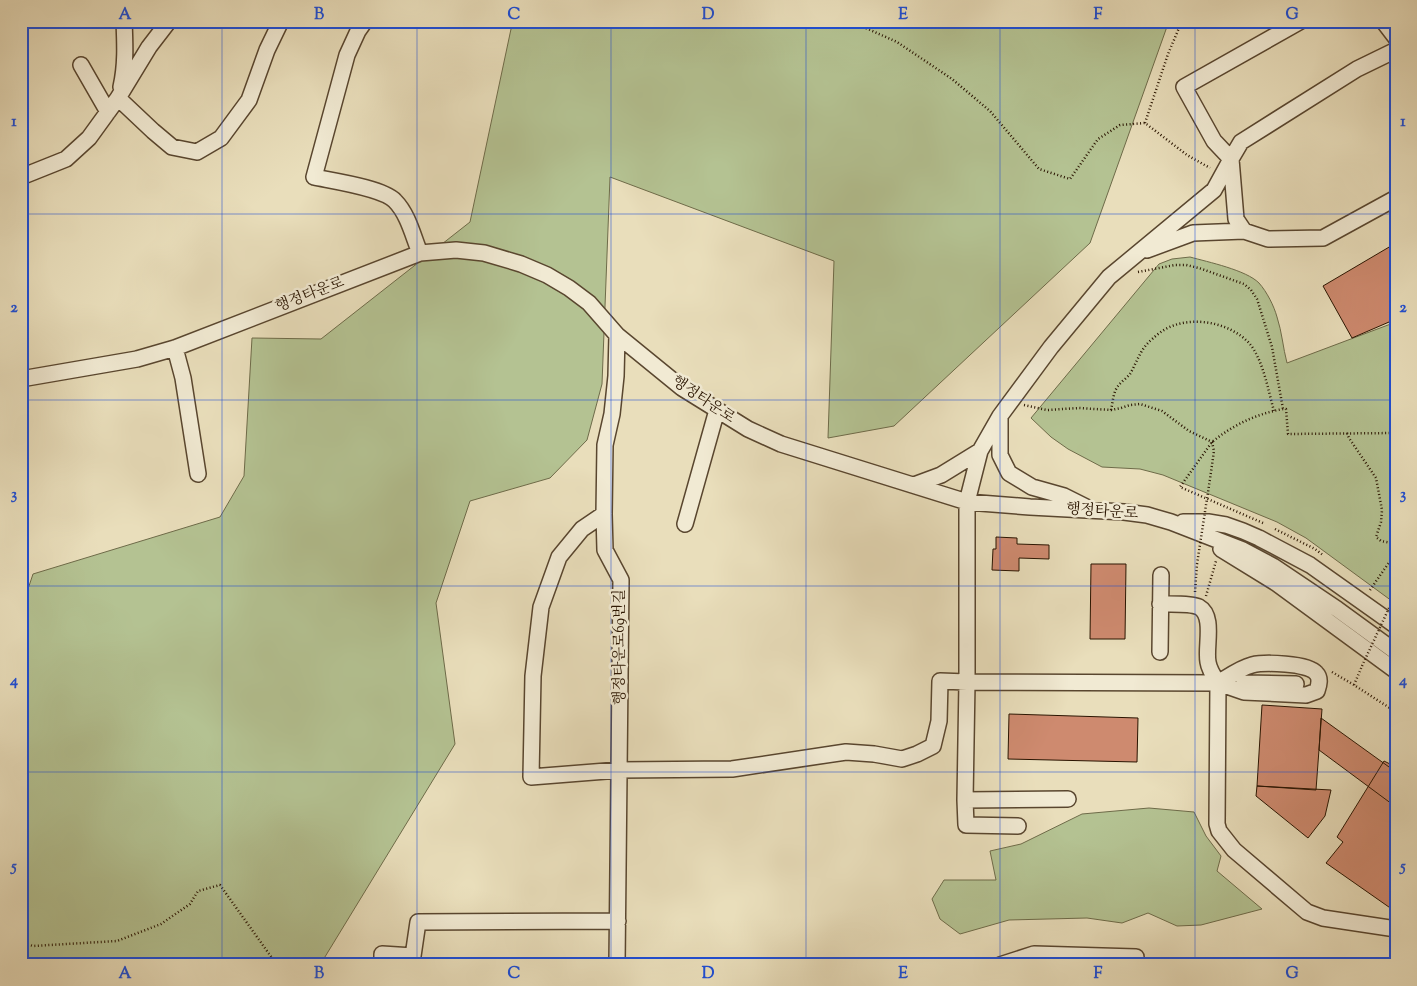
<svg xmlns="http://www.w3.org/2000/svg" width="1417" height="986" font-family="'Sorts Mill Goudy','Noto Serif KR',serif">
<style>
.green{fill:#b4c292;stroke:#6e6b49}
.building{fill:#ce8a6f;stroke:#291400}
.lines{fill:none;stroke-linecap:round;stroke-linejoin:round}
.minor-casing{stroke:#59462f;stroke-width:18}
.path{stroke:#291400;stroke-width:2.5;stroke-dasharray:1 2.5;stroke-linecap:butt}
.minor{stroke:#f1ead3;stroke-width:15}
.path-bridge{stroke:#291400;stroke-width:2.5;stroke-dasharray:1 2.5;stroke-linecap:butt}
.grid{fill:none;stroke:#1d4ed8;stroke-width:1;stroke-opacity:0.55}
.labels{text-anchor:middle;dominant-baseline:central;stroke-width:5;stroke-linejoin:round;paint-order:stroke}
.street-label{font-size:15px;fill:#291400;stroke:#f1ead3}
.neatline{fill:none;stroke:#1d4ed8;stroke-width:2}
.grid-label{font-size:16px;text-anchor:middle;font-weight:bold;fill:#1d4ed8}
</style>
<rect width="100%" height="100%" fill="#e9debb"/>
<filter id="stains"><feTurbulence type="fractalNoise" baseFrequency=".004" numOctaves="4"/><feColorMatrix values="0 0 0 0 .2 0 0 0 0 .09 0 0 0 0 .02 0 0 0 .5 -.17"/></filter>
<radialGradient id="worn" r=".72"><stop offset=".6" stop-color="#630" stop-opacity="0"/><stop offset="1" stop-color="#630" stop-opacity=".3"/></radialGradient>
<!-- green -->
<path class="green" d="M521 21H1169L1090 243 894 426 828 438 834 261 610 177 602 384 587 440 550 478 470 501 436 603 455 744 320 965H21V610L33 574 220 517 244 476 252 338 321 339 470 222 511 29Z
M1190 257C1208 262 1246 270 1259 283 1267 292 1274 306 1277 317 1282 332 1283 348 1287 363L1396 322V604L1306 538 1277 522 1163 475 1140 469 1102 467 1068 449 1051 437 1031 418 1159 264 1172 259Z
M1149 808 1194 812 1206 836 1221 856 1217 871 1262 909 1201 925 1177 926 1148 913 1122 923 1087 918 1009 920 960 934 940 919 932 899 944 880H996L990 851 1021 844 1082 814Z"/>
<!-- building -->
<path class="building" d="M1396 243V319L1352 338 1323 286Z
M996 537 1017 538V544L1049 545V559L1019 558V571L992 570 993 549H996Z
M1091 564H1126L1125 639H1090Z
M1262 705 1322 709 1316 790 1257 786Z
M1009 714 1138 718 1137 762 1008 759Z
M1321 718 1396 772V807L1319 750Z
M1384 761 1396 767V912L1326 863 1343 842 1337 837Z
M1257 786 1331 790 1325 816 1308 838 1256 796Z"/>
<g class="lines">
<!-- minor casing -->
<g class="minor-casing">
<path id="minor" d="M365 21 358 31 347 55 314 177C333 181 383 188 395 201 408 214 413 236 420 253
M1301 21 1184 87 1214 141 1231 159 1214 190 1109 277 1051 347 1000 416 980 451 967 502V682L1218 683 1217 824 1219 831 1234 850 1307 912 1323 918 1396 929
M1383 21 1396 38
M81 65 108 112
M121 87C126 65 125 44 124 21
M118 98 149 47 169 21
M21 177 66 159 89 138 118 98 153 131 172 147 197 152 221 138 249 100 267 50 281 21
M1244 231 1236 219 1231 159 1241 142 1357 69 1396 50
M1147 250 1193 233 1244 231 1268 239 1323 238 1396 198
M617 335 616 376 612 414 605 445 604 514 605 550 621 580 617 965
M175 348 183 378 198 474
M21 379 137 359 175 348 420 253 456 250 484 253 521 264 547 275 569 288 589 303 617 335 682 388 748 429 781 444 967 502 1030 507 1124 512 1147 515 1171 522 1243 550 1273 566 1337 609 1396 652
M1000 416V455L1009 473 1032 487 1064 496 1086 507
M914 485 941 475 980 451
M604 514 582 529 559 557 541 607 533 676 531 777 619 770 732 769 846 752 874 754 902 759 917 754 933 746 939 721 940 681 967 682 965 800 1068 799
M1183 522H1208L1226 525 1243 531 1259 538 1310 565 1396 626
M685 524 717 410
M1221 549 1276 583 1396 671
M1160 604C1170 604 1191 603 1199 607 1215 616 1205 647 1208 662 1209 669 1214 677 1218 683L1244 692 1306 695 1317 691C1319 685 1321 678 1316 673 1308 663 1264 662 1252 665 1240 668 1228 677 1218 683
M1160 652 1161 575
M1244 683 1296 684
M965 800 966 825 1018 826
M382 965V954L413 956 418 922 618 921
M1000 965 1034 954 1136 957"/>
</g>
<!-- path -->
<path class="path" d="M850 21 897 42 952 79 990 111 1039 169 1070 179 1098 139 1120 125 1145 123 1187 155 1210 168
M1145 123 1168 54 1182 21
M1138 272 1175 265H1186L1199 268 1244 284 1251 290 1257 299 1272 347 1283 409
M1024 405 1047 410 1079 408 1111 410 1121 408 1130 405 1140 404 1162 411 1189 431 1212 442 1214 451 1210 479
M1111 410C1113 402 1113 391 1119 385 1122 381 1127 378 1130 374 1136 364 1139 353 1147 344 1154 337 1164 328 1175 325 1199 317 1231 324 1249 343 1263 359 1268 390 1274 411
M1347 433 1349 438 1376 478 1382 510 1381 522 1376 537 1381 541 1396 544
M1263 523 1180 487 1212 442C1233 425 1256 414 1283 409H1286L1288 434 1396 433
M1275 529 1315 549 1323 555
M1370 590 1390 561 1396 548
M1195 592 1197 564
M1206 596 1216 561
M1332 672 1354 685 1396 712
M1354 685 1362 666
M21 942 33 946 117 941 161 924 190 904 198 891 220 885 277 965"/>
<!-- minor -->
<use href="#minor" class="minor"/>
<!-- path-bridge -->
<path class="path-bridge" d="M1197 564 1210 479
M1362 666 1396 593"/>
</g>
<!-- grid -->
<path class="grid" d="M222 21V965M417 21V965M611 21V965M806 21V965M1000 21V965M1195 21V965M21 214H1396M21 400H1396M21 586H1396M21 772H1396"/>
<g class="labels">
<!-- street labels -->
<g class="street-label">
<text transform="translate(310 295) rotate(-21)">행정타운로</text>
<text transform="translate(703 400) rotate(34)">행정타운로</text>
<text transform="translate(1102 512) rotate(4)">행정타운로</text>
<text transform="translate(620 647) rotate(-90)">행정타운로69번길</text>
</g>
</g>
<!-- margin -->
<rect width="1417" height="986" fill="none" stroke="#e9debb" stroke-width="55"/>
<rect x="28" y="28" width="1362" height="930" class="neatline"/>
<g class="grid-label">
<text x="125" y="19">A</text>
<text x="319" y="19">B</text>
<text x="514" y="19">C</text>
<text x="708" y="19">D</text>
<text x="903" y="19">E</text>
<text x="1098" y="19">F</text>
<text x="1292" y="19">G</text>
<text x="14" y="126">1</text>
<text x="1403" y="126">1</text>
<text x="14" y="312">2</text>
<text x="1403" y="312">2</text>
<text x="14" y="499">3</text>
<text x="1403" y="499">3</text>
<text x="14" y="685">4</text>
<text x="1403" y="685">4</text>
<text x="14" y="871">5</text>
<text x="1403" y="871">5</text>
<text x="125" y="978">A</text>
<text x="319" y="978">B</text>
<text x="514" y="978">C</text>
<text x="708" y="978">D</text>
<text x="903" y="978">E</text>
<text x="1098" y="978">F</text>
<text x="1292" y="978">G</text>
</g>
<rect width="100%" height="100%" filter="url(#stains)"/>
<rect width="100%" height="100%" fill="url(#worn)"/>
</svg>
